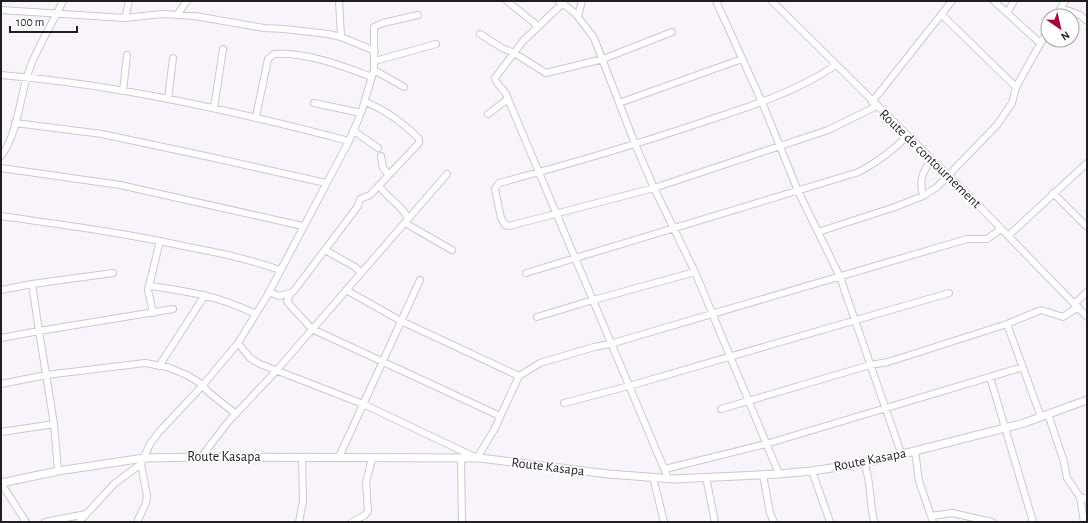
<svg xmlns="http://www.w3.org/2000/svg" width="1088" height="523" font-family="'Alegreya Sans',sans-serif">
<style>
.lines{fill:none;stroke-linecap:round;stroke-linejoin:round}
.minor-casing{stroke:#cdc7ce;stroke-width:8}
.major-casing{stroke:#cdc7ce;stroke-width:9}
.minor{stroke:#fff;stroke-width:6}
.major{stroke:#fff;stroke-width:7}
.labels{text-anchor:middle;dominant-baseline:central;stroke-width:3.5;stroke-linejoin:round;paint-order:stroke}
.street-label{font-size:14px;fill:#201e21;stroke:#fff}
</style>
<rect width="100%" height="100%" fill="#f9f4fb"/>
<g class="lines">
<!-- minor casing -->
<g class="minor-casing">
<path id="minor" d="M339 1 341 37
M507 1 538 26
M559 1 575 13 594 38 635 144 654 188 695 272 779 474
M716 1 762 102 798 191 840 277 901 453
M772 1 980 207 1087 317
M994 1 1040 43
M1061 8 1080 15 1087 21
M1 10 125 18 162 14 195 16 264 28 284 29 328 34 341 37 375 51
M1007 13 1014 1
M177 15 187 1
M942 15 1016 87
M578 16 582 1
M1056 16 1065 1
M125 18 129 1
M480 34 502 48 514 53 546 73 603 59 672 32
M375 61 436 44
M836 65C793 94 745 108 697 124 631 146 566 165 499 183L495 189 501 218 505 225 509 226 654 188 828 130 877 106
M374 70 404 87
M1 75C119 85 234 111 349 141
M123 91 127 55
M168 99 173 58
M508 99 668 478
M872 102 952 1
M314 103 361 113
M619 103 742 59
M214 108 223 49
M488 114 508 99C507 90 496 86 495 78L523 41 564 2
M256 117 268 59 274 54C307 52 342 66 372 77
M15 123 102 134 210 157 326 183
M354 131 378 148
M1 156C19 133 20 91 31 65 40 43 53 22 63 1
M381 156 383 168 389 175
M1 168 120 185 303 226
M379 185C387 199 402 204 408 219
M1053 193 1087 227
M923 196C919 180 922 173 931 160
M1 216C64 225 126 233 188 247 221 253 249 259 280 270
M405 223 452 250
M818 232 895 207 923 196 937 187 997 125 1012 103 1016 87 1048 30
M1008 236 1087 163
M325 250 355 267 361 273
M526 273 859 172C877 162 893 151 907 136
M32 284 39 331 173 309
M150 286C192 292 218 296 256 314
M1 290 32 284 113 273
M346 290 401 321 519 376
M269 292 279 296 293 292 358 206 360 199 370 195 419 143V139C405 124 384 109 365 102
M291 293 287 301 289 304 312 329 500 416
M1074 304 1087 292
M153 313 148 290 160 241
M537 317 593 300 695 272
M1 338 39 331 54 424 58 471
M238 343 250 358 260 364 363 404 477 458 494 430 519 376 540 363 594 347 610 344 967 239H987L1001 229
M159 366 205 295
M990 377 1033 522
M1 384 46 375 145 363 167 367 187 375 203 385 207 391 236 414
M564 403 629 386 949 293
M721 409 870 365 888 362 1007 324
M1048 414 1064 462 1067 478 1080 497 1087 499
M1041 417 1007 324 1041 310 1063 317 1078 307
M1 432 54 424
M915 451 919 481 933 522
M201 457 228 422 277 370 447 174
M339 457 420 280
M461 458 462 522
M864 463C872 482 869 502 874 522
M665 469 766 444 1023 367
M812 471 830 522
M763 475 770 513 774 522
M653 477 664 522
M706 477 715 522
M1 483 26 522
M1080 497 1084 522
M931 516 952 513 992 522
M45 522 86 514
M79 522 114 484 141 464
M137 522 146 503 147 496 141 464 150 444 158 433 203 385 238 343 267 296 349 141 361 113 374 70V27L383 23 418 15
M299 522 303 501 302 458
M352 522 365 515 368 511 366 482 372 459"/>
</g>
<!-- major casing -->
<g class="major-casing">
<path id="major" d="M1 483 58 471 144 458 201 457 480 458 608 474 674 479 779 474 812 471 864 463 915 451 1024 423 1087 400"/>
</g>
<!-- minor -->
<use href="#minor" class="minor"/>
<!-- major -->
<use href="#major" class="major"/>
</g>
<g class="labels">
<!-- street labels -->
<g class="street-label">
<text transform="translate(930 159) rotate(44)">Route de contournement</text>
<text x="224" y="457">Route Kasapa</text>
<text transform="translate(870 460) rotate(-11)">Route Kasapa</text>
<text transform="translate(548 467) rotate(7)">Route Kasapa</text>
</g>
</g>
<!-- border -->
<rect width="1088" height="523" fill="none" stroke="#201e21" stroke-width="4"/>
<!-- north arrow -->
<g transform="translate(1060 28) rotate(146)"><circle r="19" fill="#ffffff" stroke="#a6a5a6"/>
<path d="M0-3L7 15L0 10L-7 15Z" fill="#a30841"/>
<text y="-6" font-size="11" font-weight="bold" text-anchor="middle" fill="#201e21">N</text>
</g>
<!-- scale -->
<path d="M10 26v6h67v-6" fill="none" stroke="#201e21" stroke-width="2"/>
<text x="16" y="26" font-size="12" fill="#201e21" stroke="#ffffff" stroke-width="3" paint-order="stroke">100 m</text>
</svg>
